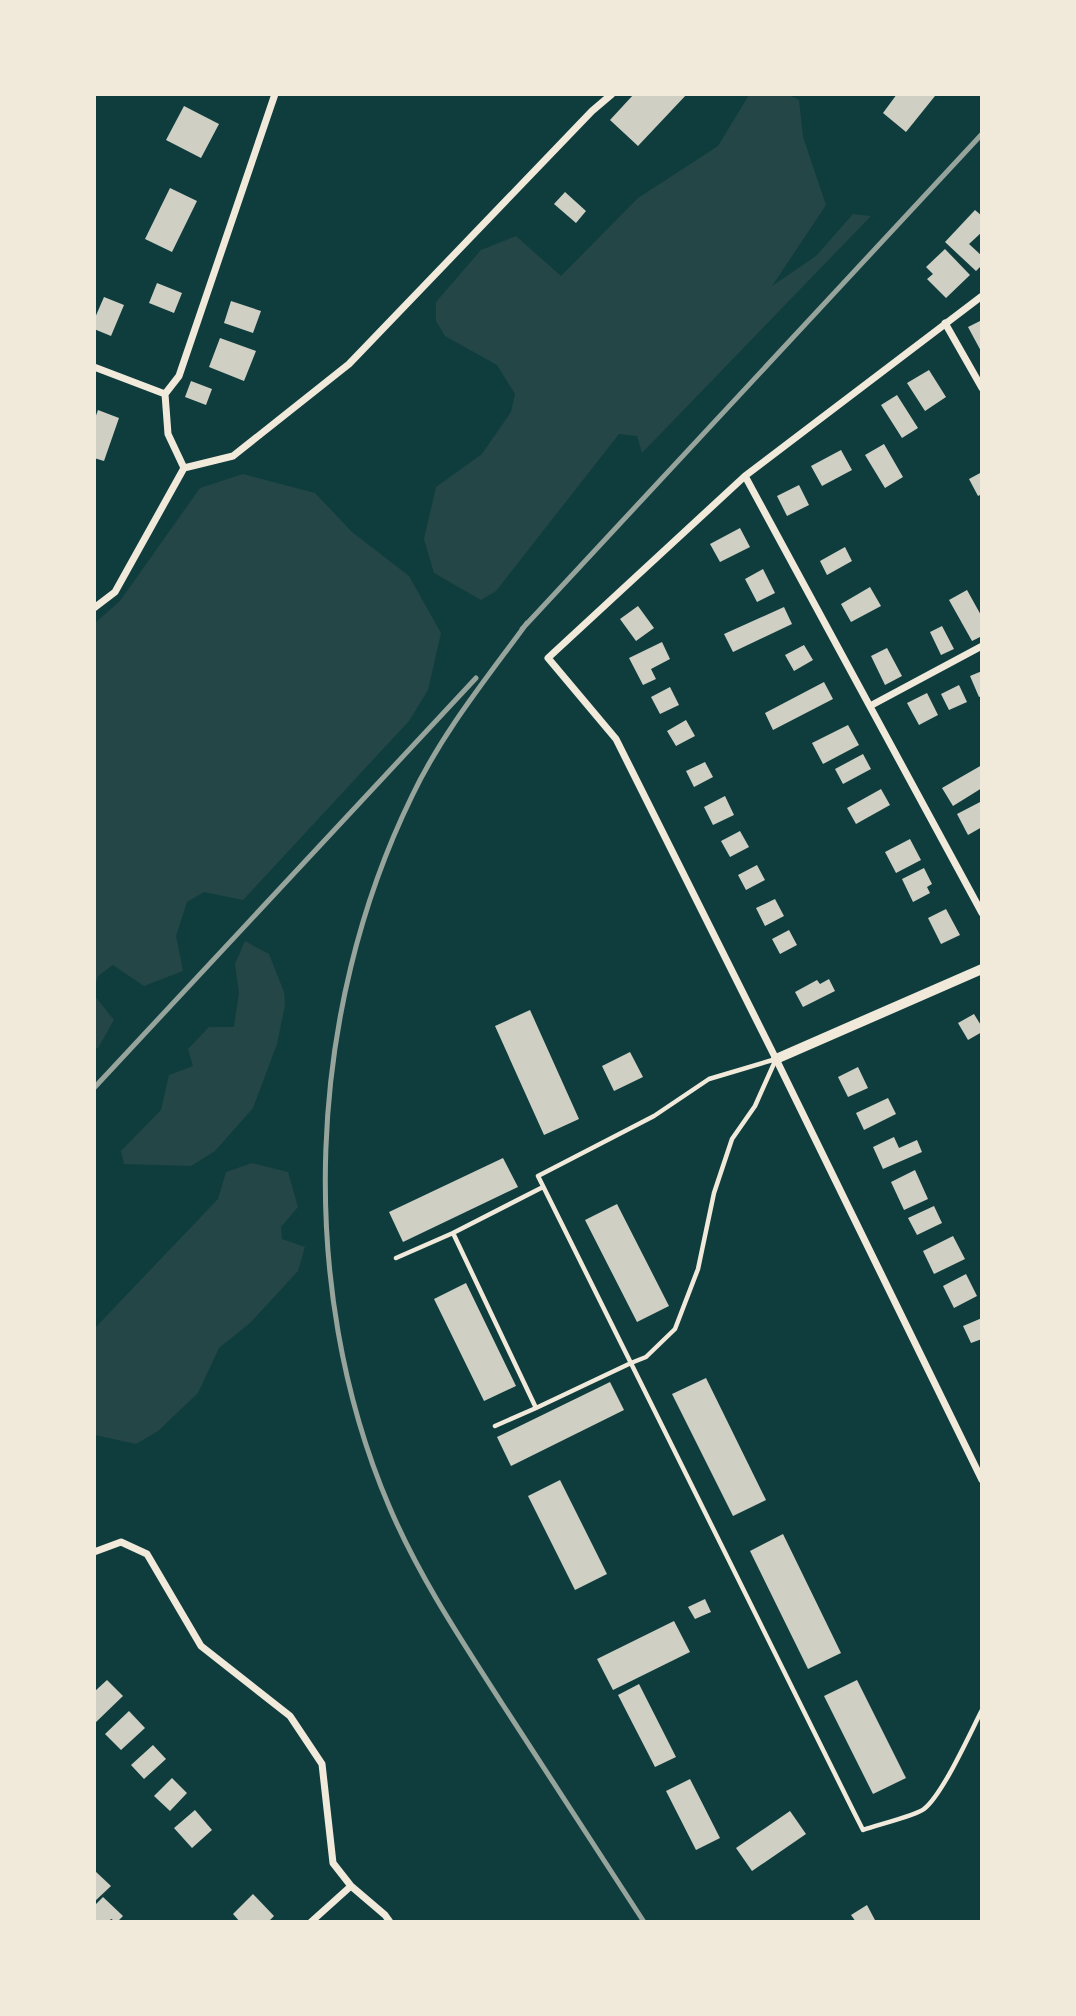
<svg xmlns="http://www.w3.org/2000/svg" width="1076" height="2016" font-family="Roboto,sans-serif">
<style>
.green{fill:#244646}
.building{fill:#cfcfc3}
.lines{fill:none;stroke-linecap:round;stroke-linejoin:round}
.service{stroke:#f1e9da;stroke-width:4.5}
.minor{stroke:#f1e9da;stroke-width:7}
.tertiary{stroke:#f1e9da;stroke-width:10}
.rail{stroke:#97a49c;stroke-width:5}
</style>
<rect width="100%" height="100%" fill="#0f3d3e"/>
<!-- green -->
<path class="green" d="M749 95H789L799 100 803 137 826 205 772 286 816 256 853 214 871 216 642 453 637 436 619 434 496 591 481 600 434 573 424 539 436 487 482 454 511 412 515 394 497 365 445 336 436 321V302L481 250 516 236 561 276 638 198 718 146Z
M243 474 315 493 352 532 409 576 441 633 428 690 409 721 243 900 204 892 187 902 176 936 183 971 144 986 113 965 98 976 95 987V623L120 601 200 488Z
M245 941 269 954 284 992 285 1005 277 1044 253 1108 215 1151 191 1166 124 1164 121 1151 161 1110 169 1075 193 1066 188 1049 209 1027H234L239 993 235 964Z
M94 995 114 1020 98 1048 95 1049Z
M252 1163 288 1172 298 1207 281 1227 282 1239 305 1247 298 1271 250 1323 219 1348 198 1393 158 1431 136 1444 95 1435V1328L218 1199 226 1172Z"/>
<!-- building -->
<path class="building" d="M634 94H687L638 146 610 120Z
M897 94 935 96 906 132 883 113Z
M184 106 219 124 201 158 166 140Z
M170 188 197 201 172 252 145 239Z
M565 192 586 211 576 223 554 204Z
M975 210 982 216V232L969 244 982 256V265L976 271 945 242Z
M945 249 970 275 946 298 927 279 933 274 926 267Z
M157 283 182 293 174 313 149 303Z
M104 297 124 305 111 336 94 329V320Z
M231 301 261 311 253 333 224 323Z
M982 320V353L968 327Z
M220 338 256 351 244 381 209 367Z
M929 370 946 397 925 411 907 383Z
M191 381 212 389 206 405 185 397Z
M897 395 918 428 902 438 881 405Z
M98 410 119 418 104 461 94 458V421Z
M884 444 903 477 885 488 865 455Z
M841 450 852 470 822 486 811 466Z
M982 472V494L978 496 969 479Z
M799 485 809 505 787 516 777 496Z
M740 528 750 547 720 562 710 544Z
M845 547 852 561 827 575 820 561Z
M763 569 775 593 757 602 745 579Z
M870 587 881 606 851 622 841 604Z
M967 590 982 617V636L972 641 949 600Z
M638 606 654 628 636 641 620 619Z
M784 607 792 624 733 652 724 634Z
M942 626 954 649 941 655 930 632Z
M662 642 670 659 651 669 656 679 643 685 629 658Z
M804 645 813 660 794 671 785 655Z
M887 648 902 676 885 685 871 656Z
M982 671V696L979 697 970 676Z
M824 682 833 699 773 730 765 713Z
M959 685 967 702 949 710 941 694Z
M670 687 679 705 660 714 651 697Z
M927 693 938 715 919 725 907 703Z
M686 720 695 736 676 746 667 731Z
M848 725 859 745 823 764 812 743Z
M863 754 871 769 843 784 835 769Z
M705 762 713 777 694 787 686 771Z
M982 765V788L953 806 942 788Z
M881 789 890 805 856 824 847 808Z
M725 796 734 815 713 825 704 807Z
M982 801V827L968 835 957 814Z
M740 831 749 847 730 857 721 841Z
M910 839 921 860 896 873 885 852Z
M757 865 765 880 746 890 738 875Z
M924 868 932 884 927 887 930 893 913 902 902 879Z
M775 899 784 916 765 926 756 908Z
M946 909 960 935 941 944 928 918Z
M789 930 797 945 780 954 772 939Z
M829 979 835 991 803 1007 795 992 817 980 820 984Z
M530 1010 579 1119 544 1135 495 1026Z
M974 1014 982 1027V1032L968 1040 958 1023Z
M630 1052 643 1077 614 1091 602 1066Z
M858 1067 868 1088 848 1097 838 1077Z
M888 1098 896 1114 864 1130 856 1113Z
M894 1137 899 1148 917 1140 922 1152 883 1169 873 1147Z
M503 1158 518 1187 403 1242 389 1212Z
M915 1170 928 1199 904 1210 891 1182Z
M617 1204 669 1306 637 1322 585 1220Z
M934 1206 942 1223 917 1235 908 1218Z
M953 1236 965 1259 934 1274 923 1251Z
M966 1274 977 1296 954 1308 943 1286Z
M466 1283 516 1386 484 1401 434 1299Z
M982 1318V1339L971 1343 963 1326Z
M706 1378 766 1500 733 1516 672 1394Z
M610 1382 624 1410 511 1466 497 1437Z
M560 1480 607 1574 575 1590 528 1496Z
M783 1534 841 1653 808 1669 750 1551Z
M705 1599 711 1612 695 1619 688 1607Z
M674 1621 690 1652 613 1690 597 1659Z
M107 1680 123 1696 94 1724V1692Z
M857 1680 906 1778 873 1794 824 1696Z
M639 1684 676 1757 655 1767 618 1695Z
M129 1711 145 1728 121 1750 105 1734Z
M153 1745 166 1759 144 1779 131 1765Z
M172 1778 187 1793 170 1811 154 1796Z
M690 1779 720 1838 696 1850 666 1791Z
M195 1810 212 1830 192 1848 174 1828Z
M790 1811 806 1834 752 1871 736 1848Z
M94 1870 111 1886 94 1902Z
M253 1894 274 1916 268 1922H240L233 1914Z
M103 1897 123 1916 117 1922 111 1919 108 1922H94V1906Z
M867 1905 876 1922H856L851 1915Z"/>
<g class="lines">
<!-- service -->
<path class="service" d="M543 1187 453 1233 536 1408 631 1363 646 1357 675 1329 698 1269 714 1193 732 1139 755 1106 776 1059 709 1079 654 1116 538 1176C645 1395 753 1613 863 1830 876 1825 915 1816 924 1809 943 1794 970 1733 982 1710
M396 1258 453 1233
M495 1426 536 1408"/>
<!-- minor -->
<path class="minor" d="M982 296 745 476 548 658 616 739 776 1059 982 1480
M945 323 982 388
M94 367 165 394
M184 468 168 434 165 394 179 376 275 94
M745 476 982 913
M94 608 115 592 184 468 233 456 349 364 592 111 612 94
M870 706 982 646
M94 1552 121 1542 147 1554 201 1646 290 1716 322 1764 333 1863 351 1886 385 1915 390 1922
M311 1922 351 1886"/>
<!-- tertiary -->
<path class="tertiary" d="M776 1059 982 969"/>
<!-- rail -->
<path class="rail" d="M527 623C486 679 442 733 412 796 307 1011 295 1285 389 1506 419 1577 462 1641 503 1705 550 1777 597 1849 644 1922
M522 629 982 134
M94 1088 476 678"/>
</g>
<!-- border -->
<rect width="1076" height="2016" fill="none" stroke="#f1e9da" stroke-width="192"/>
</svg>
